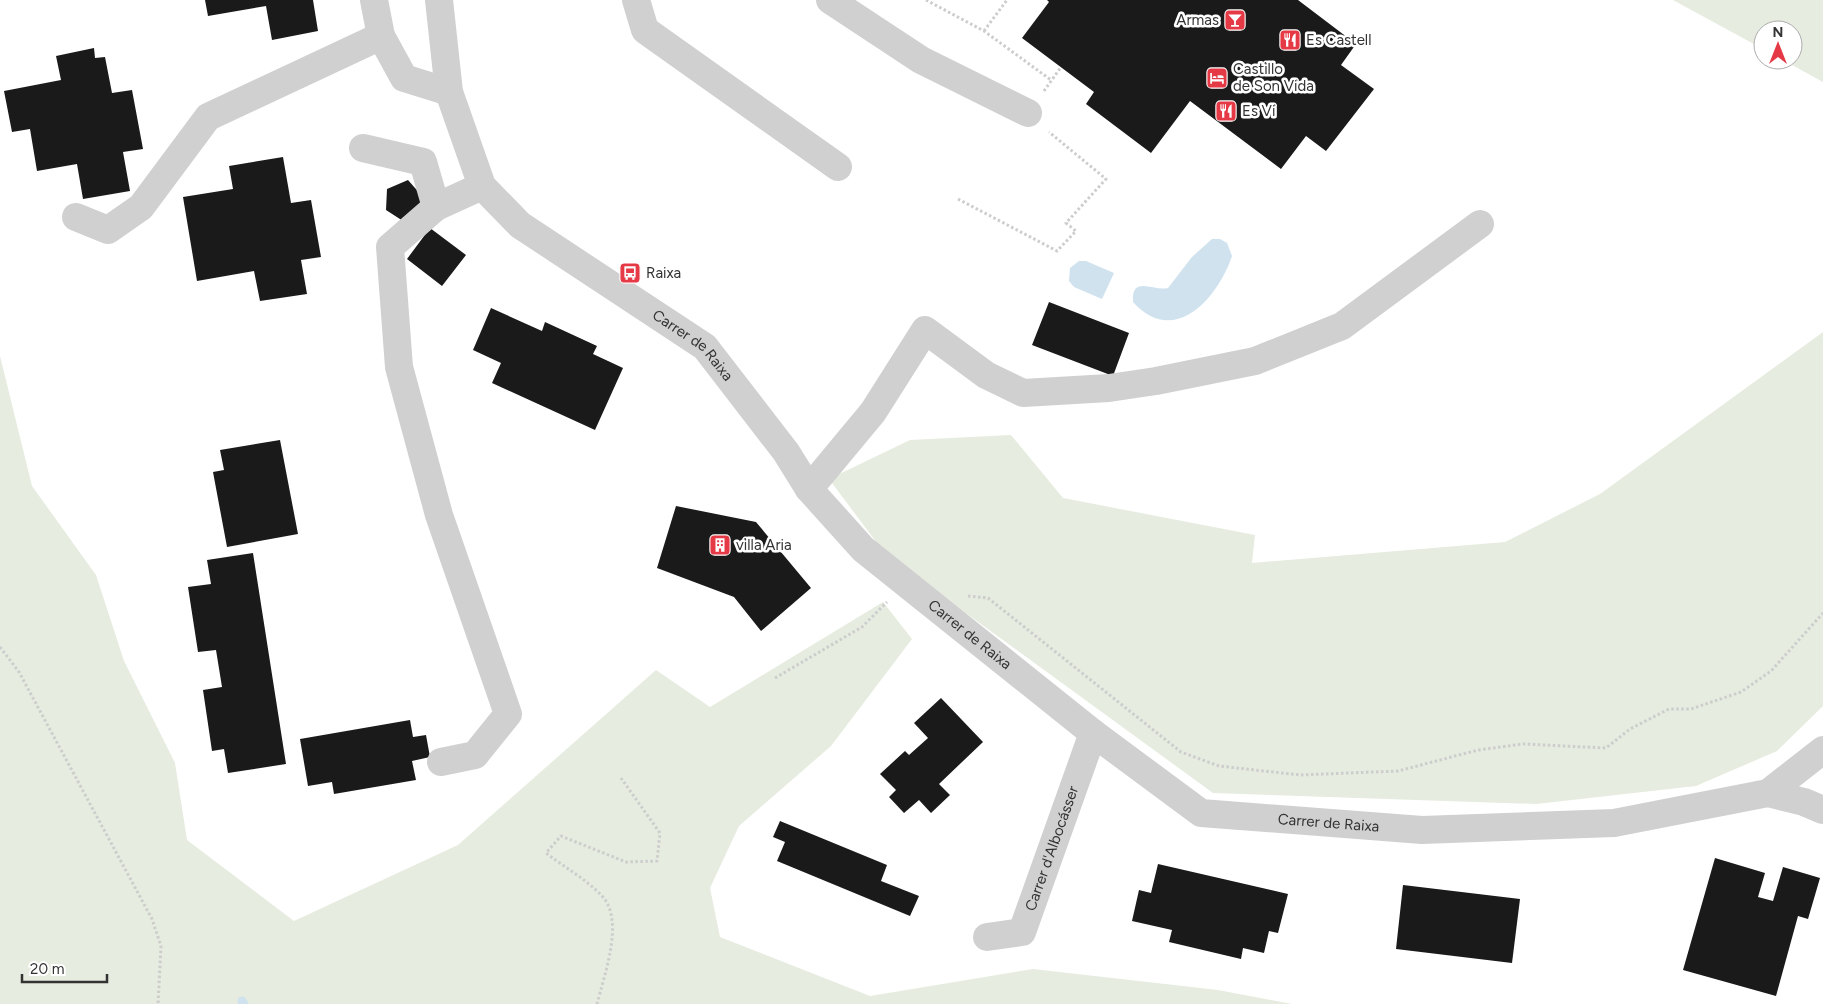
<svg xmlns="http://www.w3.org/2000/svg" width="1823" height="1004" font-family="Figtree,sans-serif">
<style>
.green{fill:#e6ecdf}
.water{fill:#cfe2ee}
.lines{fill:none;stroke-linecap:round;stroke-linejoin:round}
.stream{stroke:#cfe2ee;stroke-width:9}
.building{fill:#1a1a1a}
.path{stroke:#cdcdcd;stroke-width:3;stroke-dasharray:2.5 2.5;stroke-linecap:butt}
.minor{stroke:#d0d0d0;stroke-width:28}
.labels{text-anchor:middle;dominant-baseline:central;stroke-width:5;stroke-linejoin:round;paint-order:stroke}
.poi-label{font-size:15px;fill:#333;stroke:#fff;text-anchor:start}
.street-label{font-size:15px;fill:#333;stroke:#fff}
</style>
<rect width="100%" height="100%" fill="#fff"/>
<!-- green -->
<path class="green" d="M1673 0H1823V82L1783 60H1793V30H1763V49Z
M1823 332V706L1777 751 1696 786 1536 804 1213 793 959 608 877 543 829 479 910 440 1011 435 1063 498 1255 535 1252 563 1505 542 1600 494Z
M0 356 32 486 96 575 124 661 175 763 187 840 294 921 458 845 656 670 710 707 883 602 912 639 831 746 739 826 710 888 720 937 870 996 1033 969 1218 990 1292 1004H0Z"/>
<!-- water -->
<path class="water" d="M1212 239H1220L1227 243 1232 256C1218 298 1174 348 1133 302 1131 274 1155 292 1168 288L1192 257Z
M1079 261H1086L1114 273 1102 299 1074 287 1069 281 1070 268Z"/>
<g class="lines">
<!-- stream -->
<path class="stream" d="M242 1001 244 1004"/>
</g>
<!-- building -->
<path class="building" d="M205 0H313L318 31 272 40 266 6 208 16Z
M1047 0H1298L1356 44 1341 65 1374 89 1326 151 1306 136 1281 169 1190 101 1151 153 1086 104 1094 92 1022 38 1049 2Z
M94 48 95 58 105 57 112 93 132 90 143 149 123 152 130 191 83 199 77 164 37 171 30 129 12 132 4 91 61 80 56 56Z
M283 157 291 203 311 200 321 257 301 260 307 294 260 301 254 271 197 281 183 197 233 189 229 166Z
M408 180 422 196 420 212 403 221 386 210 387 189Z
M430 228 466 255 442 286 407 259Z
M1049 302 1129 333 1113 376 1032 345Z
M491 308 542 331 545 322 597 346 593 354 623 368 595 430 492 383 501 363 473 350Z
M280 440 298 534 227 547 213 472 224 470 220 450Z
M676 506 756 522 811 588 761 631 734 597 657 568Z
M253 553 286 764 228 773 224 749 212 751 203 690 222 687 216 650 198 652 188 587 211 584 207 560Z
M941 698 983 742 939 784 950 795 931 813 919 800 904 813 889 797 896 790 880 774 905 751 909 755 928 738 914 723Z
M410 720 413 737 426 735 430 757 412 761 416 780 334 794 332 782 308 786 300 739Z
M780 821 887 865 881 881 919 896 910 916 777 861 785 842 773 837Z
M1715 858 1765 873 1758 897 1773 901 1783 867 1820 878 1808 919 1798 916 1776 996 1683 970Z
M1158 864 1288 894 1278 933 1269 931 1264 953 1243 948 1241 959 1169 942 1172 930 1132 921 1139 890 1151 893Z
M1403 885 1520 899 1512 963 1396 949Z"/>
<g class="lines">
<!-- path -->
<path class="path" d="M926 0 984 31 1051 80
M984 31 1007 0
M1044 91 1061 67
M958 199 1057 251 1076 231 1066 223 1106 179 1049 132
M968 596 988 598 1181 752 1219 766 1300 775 1398 771 1478 750 1523 744 1606 748 1630 729 1669 709H1691L1741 692 1771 671 1823 613
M0 647 19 672 152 919 161 946 158 1004
M775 678 862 627 887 602
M597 1004C604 976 625 920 602 896 586 879 564 867 546 853L561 836 626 862 657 861 660 833 621 778"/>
<!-- minor -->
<g class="minor">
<path d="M374 0 381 36"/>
<path id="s1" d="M439 0 449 92 482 186 520 225 705 347 786 452 809 489 863 549 1093 733 1201 813 1422 830 1614 823 1768 793 1823 750"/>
<path d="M636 0 645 30 838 167"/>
<path d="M830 0 921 60 1028 113"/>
<path d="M363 148 423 162 436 207"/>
<path d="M76 217 108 230 141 207 208 117 381 36 404 78 449 92"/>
<path d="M809 489 873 412 925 330 986 375 1023 393 1109 388 1156 381 1255 361 1342 326 1480 224"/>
<path d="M441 762 475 755 508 714 439 515 399 367 390 247 436 207 482 186"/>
<path d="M1768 793 1804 802 1823 810"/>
<path id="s2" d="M987 937 1022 932 1093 733"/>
</g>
</g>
<!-- icons -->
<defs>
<g id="bar-square" transform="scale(1.125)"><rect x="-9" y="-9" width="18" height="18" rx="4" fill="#e63946" stroke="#fff"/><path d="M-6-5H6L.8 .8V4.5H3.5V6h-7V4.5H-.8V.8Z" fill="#fff"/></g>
<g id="restaurant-square" transform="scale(1.125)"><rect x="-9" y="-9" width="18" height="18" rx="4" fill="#e63946" stroke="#fff"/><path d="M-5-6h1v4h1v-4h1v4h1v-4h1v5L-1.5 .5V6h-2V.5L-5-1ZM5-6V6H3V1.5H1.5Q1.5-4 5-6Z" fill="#fff"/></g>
<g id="hotel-square" transform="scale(1.125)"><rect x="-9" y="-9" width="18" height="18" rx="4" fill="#e63946" stroke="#fff"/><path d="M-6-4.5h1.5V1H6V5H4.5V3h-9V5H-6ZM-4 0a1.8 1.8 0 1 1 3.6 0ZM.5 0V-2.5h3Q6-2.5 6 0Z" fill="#fff"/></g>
<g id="bus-square" transform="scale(1.125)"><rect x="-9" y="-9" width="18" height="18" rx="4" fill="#e63946" stroke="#fff"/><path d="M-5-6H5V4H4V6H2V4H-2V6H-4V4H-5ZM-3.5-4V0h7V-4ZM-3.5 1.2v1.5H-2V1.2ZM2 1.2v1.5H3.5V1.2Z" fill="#fff"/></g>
<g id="building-square" transform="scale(1.125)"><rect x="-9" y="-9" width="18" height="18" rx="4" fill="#e63946" stroke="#fff"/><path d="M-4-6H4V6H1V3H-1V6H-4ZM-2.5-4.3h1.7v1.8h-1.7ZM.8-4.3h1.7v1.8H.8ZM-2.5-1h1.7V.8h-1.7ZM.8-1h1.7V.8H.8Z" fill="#fff"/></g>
</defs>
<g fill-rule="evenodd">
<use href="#bar-square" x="1235" y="20"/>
<use href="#restaurant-square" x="1290" y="40"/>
<use href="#hotel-square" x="1217" y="78"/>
<use href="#restaurant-square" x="1226" y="111"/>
<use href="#bus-square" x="630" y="273"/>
<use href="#building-square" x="720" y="545"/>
</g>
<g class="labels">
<!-- poi labels -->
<g class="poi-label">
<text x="1219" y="20" text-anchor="end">Armas</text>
<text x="1306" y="40">Es Castell</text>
<text x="1233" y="69">Castillo<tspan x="1233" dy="17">de Son Vida</tspan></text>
<text x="1242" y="111">Es Vi</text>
<text x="646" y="273">Raixa</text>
<text x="736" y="545">villa Aria</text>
</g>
<!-- street labels -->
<g class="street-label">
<text stroke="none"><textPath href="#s1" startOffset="458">Carrer de Raixa</textPath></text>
<text stroke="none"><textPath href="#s1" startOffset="862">Carrer de Raixa</textPath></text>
<text stroke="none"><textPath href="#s1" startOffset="1282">Carrer de Raixa</textPath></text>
<text stroke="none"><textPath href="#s2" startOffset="124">Carrer d'Albocásser</textPath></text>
</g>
</g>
<!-- north arrow -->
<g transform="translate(1778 45)"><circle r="24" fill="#ffffff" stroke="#adadad"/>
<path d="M0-4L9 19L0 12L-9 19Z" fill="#e63946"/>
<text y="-8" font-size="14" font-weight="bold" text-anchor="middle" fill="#333333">N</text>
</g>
<!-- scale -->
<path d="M22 974v8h85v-8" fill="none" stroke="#333333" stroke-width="2.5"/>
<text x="30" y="974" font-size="15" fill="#333333" stroke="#ffffff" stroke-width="4" paint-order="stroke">20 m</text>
</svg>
